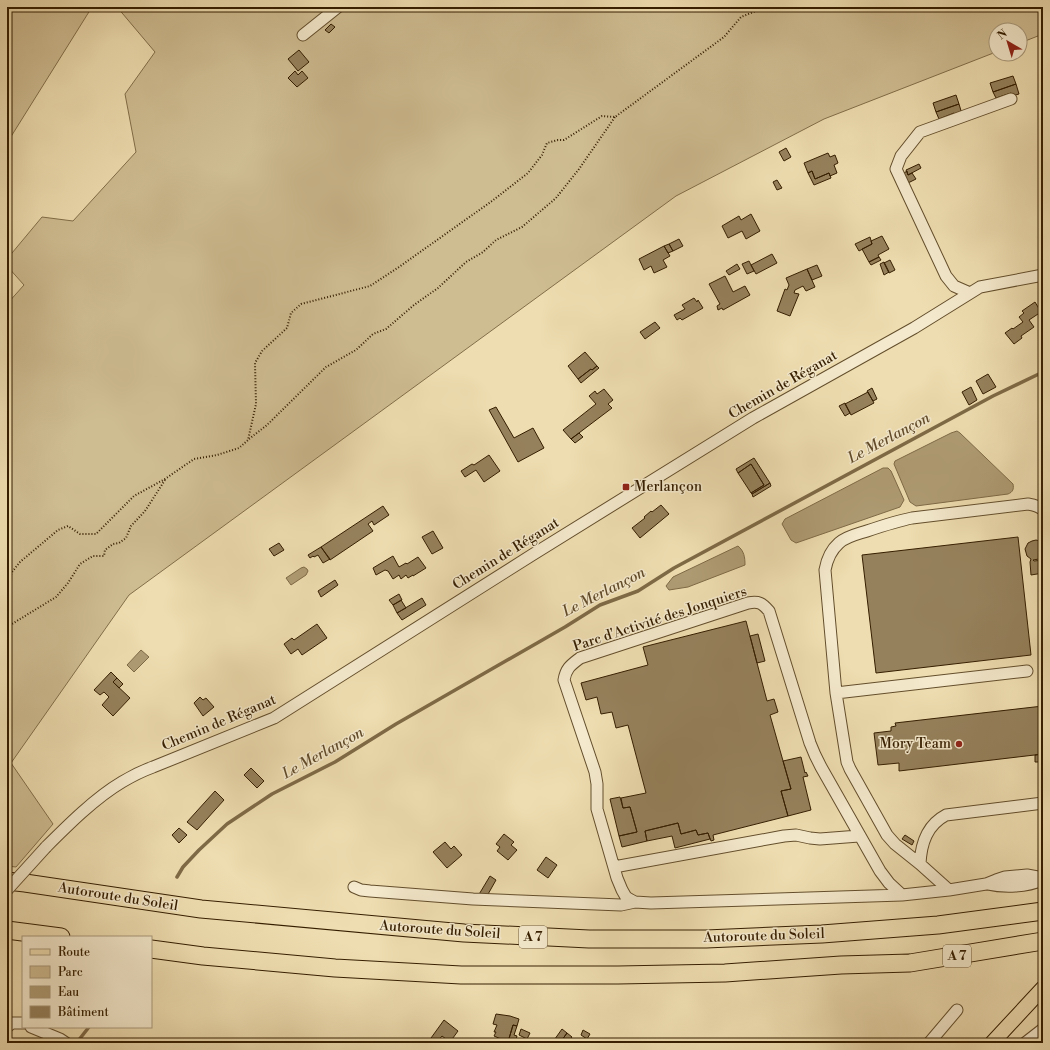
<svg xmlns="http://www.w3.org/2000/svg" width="1050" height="1050" font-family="'Libre Bodoni',serif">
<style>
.green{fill:#cfbd92;stroke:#826e49}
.water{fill:#af9c74;stroke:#7e6a46}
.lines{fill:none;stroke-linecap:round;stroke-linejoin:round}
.stream{stroke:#7e6a46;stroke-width:3.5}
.building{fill:#95815c;stroke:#351e00}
.minor-casing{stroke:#634e2c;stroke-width:13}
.major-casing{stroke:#351e00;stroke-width:16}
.highway-casing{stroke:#351e00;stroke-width:19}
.path{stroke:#351e00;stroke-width:2;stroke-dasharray:1 2;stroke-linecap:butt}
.minor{stroke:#f4e9cc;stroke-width:11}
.major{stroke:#eeddb0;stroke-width:14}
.highway{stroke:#eeddb0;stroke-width:17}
.minor-bridge-casing{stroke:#634e2c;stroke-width:13;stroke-linecap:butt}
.minor-bridge{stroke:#f4e9cc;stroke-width:11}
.poi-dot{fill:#8f2418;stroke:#f4e9cc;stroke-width:1.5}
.labels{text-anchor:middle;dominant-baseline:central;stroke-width:3;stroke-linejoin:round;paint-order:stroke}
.shield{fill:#f4e9cc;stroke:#6e5b3d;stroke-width:1}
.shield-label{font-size:13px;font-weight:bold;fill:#351e00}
.street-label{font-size:14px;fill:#351e00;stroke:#f4e9cc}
.poi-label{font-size:14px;fill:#351e00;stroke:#f4e9cc;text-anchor:start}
.water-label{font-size:15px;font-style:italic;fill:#604a29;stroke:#f4e9cc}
</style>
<rect width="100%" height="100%" fill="#eeddb0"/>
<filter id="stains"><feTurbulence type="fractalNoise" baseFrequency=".005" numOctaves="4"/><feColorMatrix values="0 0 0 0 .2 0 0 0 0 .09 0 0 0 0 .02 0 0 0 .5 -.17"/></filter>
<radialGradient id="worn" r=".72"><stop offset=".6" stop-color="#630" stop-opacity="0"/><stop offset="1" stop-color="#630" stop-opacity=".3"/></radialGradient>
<!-- green -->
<path class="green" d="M7 7H92L7 143Z
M117 7H1043V34L1020 43V30H996V52L824 119 676 196 129 595 11 763 53 824 16 867 7 866V304L24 285 7 266V259L42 217 73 221 136 152 125 94 155 52Z"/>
<!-- water -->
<path class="water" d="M957 431 960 433 1013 484C1014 489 1013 492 1008 494L916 506 910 502 894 464 895 461 951 433Z
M883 468H888L891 471 904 500 900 507 796 543 791 540 782 524 785 519Z
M738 546C744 551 745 557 745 565L688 587 669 590 666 586 673 577Z
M304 567 307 569 308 571 306 575 291 585 286 578 301 568Z
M141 650 149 657 134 672 127 665Z"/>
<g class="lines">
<!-- stream -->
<path class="stream" d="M177 877 183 867 199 850 227 824 272 794 335 762 396 724 565 627 600 605 638 591 674 568 993 396 1043 372
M78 1041 89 1027"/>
</g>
<!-- building -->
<path class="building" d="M331 24 335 27 329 33 325 30Z
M299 50 309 62 298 71 288 59Z
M295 71 298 75 302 71 308 78 297 87 288 78Z
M1013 76 1016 84 993 92 990 83Z
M1016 84 1019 94 1012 96 1011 93 996 98 993 92Z
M956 95 959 104 936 112 933 103Z
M959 104 962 114 955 116 954 113 939 119 936 112Z
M786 148 791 157 784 161 779 152Z
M828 153 830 157 835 155 838 163 834 165 837 173 830 176 829 173 815 179 812 171 808 173 804 163Z
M919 164 921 168 908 175 906 170Z
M812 171 815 179 829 173 831 178 814 185 808 173Z
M907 171 908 175 912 173 916 179 908 183 904 173Z
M777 180 782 188 777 190 773 182Z
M751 214 760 231 746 239 742 231 728 238 722 226 739 216 741 220Z
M882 236 889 249 878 255 879 257 869 262 862 249 872 244 871 241Z
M870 237 872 244 859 251 855 244Z
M679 239 683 246 673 251 669 244Z
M669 244 673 251 668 253 664 246Z
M664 246 670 256 663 260 667 267 654 273 651 266 644 270 639 259Z
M772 254 777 263 756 274 751 265Z
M879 257 881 260 871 265 869 262Z
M890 260 895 270 889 273 884 263Z
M749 261 754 271 747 274 742 264Z
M884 262 889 272 884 275 880 264Z
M737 264 740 269 729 275 726 271Z
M817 265 822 276 812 280 807 269Z
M807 269 815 287 806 291 803 286 795 290 794 293 799 294 790 316 777 311 785 289 787 290 789 285 786 278Z
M725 276 733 292 745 286 750 295 723 310 722 308 718 310 717 306 720 304 709 284Z
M694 298 697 302 698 300 703 308 682 320 680 318 677 320 674 315 685 309 682 305Z
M1035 302 1041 312 1029 320 1034 327 1021 336 1022 338 1014 344 1005 333 1012 328 1013 329 1023 322 1019 317 1024 313 1022 311Z
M655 322 660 328 645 339 640 332Z
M585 352 597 366 592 370 591 369 578 379 568 366Z
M597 366 599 368 581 383 578 379 591 369 592 370Z
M988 374 996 387 983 394 976 381Z
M971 387 977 400 969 405 962 392Z
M872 388 877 399 873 401 867 391Z
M604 389 613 400 608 404 612 408 571 439 563 430 596 404 589 396 595 391 597 394Z
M868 392 874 403 851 415 845 404Z
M845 403 850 413 845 416 839 406Z
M496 407 514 438 533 428 544 448 518 462 489 410Z
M579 433 583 437 575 443 571 439Z
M489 455 500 471 484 482 476 470 465 477 461 471 472 464 474 465Z
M754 458 770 483 752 494 751 493 764 485 751 464 738 473 736 469Z
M751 464 764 485 751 493 738 473Z
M770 483 771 486 753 497 752 494Z
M661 505 669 514 640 538 632 528 645 518 644 517 651 511 652 512Z
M383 506 389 515 374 525 372 521 368 524 373 531 330 560 321 547Z
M433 531 443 548 432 554 422 537Z
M1018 537 1031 655 876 673 862 555Z
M1036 540 1040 541 1043 544V556L1039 559 1033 560 1034 561 1043 560V573L1031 575 1030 562 1031 559 1027 556 1025 549 1028 543 1032 541Z
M279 543 284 550 274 556 269 549Z
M321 547 330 559 323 563 318 555 314 557 313 556 310 558 308 555Z
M393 556 399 567 406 563 407 564 418 557 426 568 413 576V575L408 578 406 575 401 579 399 575 393 579 388 571 385 570 376 575 373 568Z
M335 580 338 585 321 597 318 591Z
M399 594 402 600 393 605 389 600Z
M422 598 426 605 402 620 397 613Z
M401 600 406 608 397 613 393 605Z
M746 621 767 701 774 699 778 712 770 715 791 789 781 791 788 816 713 835 714 840 711 841 708 833 698 835 696 830 681 834 678 823 645 831 647 841 622 847 619 836 637 832 630 807 623 808 621 798 646 793 628 725 616 728 612 712 601 714 597 697 586 700 581 683 648 665 643 647Z
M317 624 327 638 302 655 298 649 291 654 284 644 292 638 294 640Z
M758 634 765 661 757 663 750 636Z
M1040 643H1043V670Z
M111 672 117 678 113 682 130 698 113 716 102 705 109 697 104 692 100 695 94 690Z
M117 678 123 684 119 688 113 682Z
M200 697 203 700 206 698 214 707 203 716 194 703Z
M1043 706V754L899 771V763L878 765 874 733 891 731V727L896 726 895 723Z
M1043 754V762H1035V755Z
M801 757 805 773 806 772 808 776 803 777 811 810 788 816 781 791 791 789 783 761Z
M251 768 264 781 257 788 244 775Z
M215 791 224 800 197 830 187 822Z
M620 797 623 808 630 807 637 832 619 836 610 799Z
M678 823 681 834 696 830 698 835 708 833 710 839 675 848 672 836 647 841 645 831Z
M179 828 187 835 179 843 172 835Z
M504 834 514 842 511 845 517 850 508 860 497 851 500 847 496 844Z
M905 835 914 841 912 845 902 839Z
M445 842 451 849 454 846 462 855 447 868 433 852Z
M546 857 557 865 548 878 537 870Z
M490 876 496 880 487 896H478Z
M496 1014 510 1016 519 1019 517 1026 513 1025 508 1042 494 1036 496 1032H494L497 1025 493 1024Z
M444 1020 458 1031 450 1042 442 1036 437 1042 435 1040 432 1043H430L429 1042 432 1038H431Z
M513 1025 517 1026 514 1035 517 1036 515 1043H510L508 1042Z
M521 1029 530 1033 527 1039 519 1035Z
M562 1029 567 1033 562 1040 567 1043H552Z
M583 1030 590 1034 587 1039 581 1035Z
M567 1033 572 1037 567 1043 562 1040Z"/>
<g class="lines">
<!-- minor casing -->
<g class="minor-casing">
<path id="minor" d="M303 35 338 7
M970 293 954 286 946 276 896 169 901 156 920 132 1011 99
M836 693 1027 671
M46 847C68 825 95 798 122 782 132 776 142 771 153 767L274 718 532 555 753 418 914 328 980 287 1043 275
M920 864C921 843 927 825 946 815L1043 803
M614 867 784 836 796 835 810 838 820 839 859 836
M987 884C1005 888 1026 887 1043 880
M354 887 361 890 370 891 473 899 621 905 635 902
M949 890 920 864 895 844 887 835 850 769 847 762 836 693 825 570C827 559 831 550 839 543 847 536 858 534 867 531 882 526 897 521 912 518L1028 504C1034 505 1039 506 1043 510
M902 895 889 883 880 871 821 767 815 755 810 743 769 611C762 603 759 601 748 603L580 658C571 665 566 668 564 680L595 772 597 784V809L617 878 622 890 626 897 631 900 635 902 651 903 902 895 949 890 986 884 996 880 1005 877 1027 875 1043 878
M7 1027 12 1023H23
M31 1027 60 1039 66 1043
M929 1043 957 1010
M1025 1043 1043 1029"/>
</g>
<!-- major casing -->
<g class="major-casing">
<path id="major" d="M992 1043 1043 988"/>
</g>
<!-- highway casing -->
<g class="highway-casing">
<path id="highway" d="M7 881 25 883 201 909 464 933 589 939H706L822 934 938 925 1043 911
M7 930 61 937
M151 949 203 956 335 968 461 975H618L725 973 841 965 910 963 1043 941"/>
</g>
<!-- path -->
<path class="path" d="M249 439 267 425 326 367 356 350 373 334 386 329 414 305 438 288 466 262 483 252 496 240 522 227 556 198 579 169 615 117
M7 586 12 572 20 562 58 530 68 526 80 534H96L134 496 165 479 194 459 217 455 239 448 248 440 256 404 255 363 262 351 287 328 291 313 301 304 370 286 399 267 492 201 528 173 542 155 547 143 558 140H564L602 116 615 117 724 37 741 17 766 7
M7 627 56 597 68 583 80 564 93 556H104L105 550 113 544 119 543 126 538 131 526 145 511 165 480"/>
<!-- minor -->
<use href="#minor" class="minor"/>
<!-- major -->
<use href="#major" class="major"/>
<!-- highway -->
<use href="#highway" class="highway"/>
<!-- minor-bridge casing -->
<g class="minor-bridge-casing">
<path id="minor-bridge" d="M7 890 46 847"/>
</g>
<!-- minor-bridge -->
<use href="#minor-bridge" class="minor-bridge"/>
</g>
<!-- markers -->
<g class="poi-dot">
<rect x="622" y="483" width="8" height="8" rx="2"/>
<circle cx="959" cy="744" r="4"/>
</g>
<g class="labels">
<!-- shield labels -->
<g class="shield">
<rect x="519" y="926" width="28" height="22" rx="3"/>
<rect x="943" y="945" width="28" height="22" rx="3"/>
</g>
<g class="shield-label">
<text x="533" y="937">A 7</text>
<text x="957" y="956">A 7</text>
</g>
<!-- street labels -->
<g class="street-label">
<text transform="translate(783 385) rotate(-30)">Chemin de Réganat</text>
<text transform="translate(506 554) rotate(-32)">Chemin de Réganat</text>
<text transform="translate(660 619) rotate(-18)">Parc d'Activité des Jonquiers</text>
<text transform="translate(219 723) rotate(-23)">Chemin de Réganat</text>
<text transform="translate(118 897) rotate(9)">Autoroute du Soleil</text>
<text transform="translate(440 930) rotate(4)">Autoroute du Soleil</text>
<text transform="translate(764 936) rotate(-2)">Autoroute du Soleil</text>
</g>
<!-- poi labels -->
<g class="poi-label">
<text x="634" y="487">Merlançon</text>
<text x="951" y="744" text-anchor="end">Mory Team</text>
</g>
<!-- water labels -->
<g class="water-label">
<text transform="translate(889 438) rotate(-28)">Le Merlançon</text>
<text transform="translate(604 592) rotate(-27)">Le Merlançon</text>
<text transform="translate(323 753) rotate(-29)">Le Merlançon</text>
</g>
</g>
<!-- margin -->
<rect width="1050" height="1050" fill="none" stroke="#eeddb0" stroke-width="24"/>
<rect x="8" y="8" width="1034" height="1034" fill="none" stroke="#351e00" stroke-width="2"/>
<rect x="12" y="12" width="1026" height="1026" fill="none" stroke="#351e00"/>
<!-- legend -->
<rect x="22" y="936" width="130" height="92" fill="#f4e9cc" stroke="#a8987a"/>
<rect x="30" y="949" width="20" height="6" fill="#eeddb0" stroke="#a8987a"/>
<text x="58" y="956" font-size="12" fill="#351e00">Route</text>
<rect x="30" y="966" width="20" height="12" fill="#cfbd92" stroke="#a8987a"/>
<text x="58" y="976" font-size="12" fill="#351e00">Parc</text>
<rect x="30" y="986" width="20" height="12" fill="#af9c74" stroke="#a8987a"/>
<text x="58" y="996" font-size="12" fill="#351e00">Eau</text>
<rect x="30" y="1006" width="20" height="12" fill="#95815c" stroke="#a8987a"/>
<text x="58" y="1016" font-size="12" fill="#351e00">Bâtiment</text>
<!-- north arrow -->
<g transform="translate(1008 42) rotate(322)"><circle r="19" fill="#f4e9cc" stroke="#a8987a"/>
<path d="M0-3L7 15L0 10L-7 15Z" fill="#8f2418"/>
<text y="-6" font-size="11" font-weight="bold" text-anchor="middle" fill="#351e00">N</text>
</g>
<rect width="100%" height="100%" filter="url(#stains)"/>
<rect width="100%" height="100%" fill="url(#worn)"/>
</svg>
